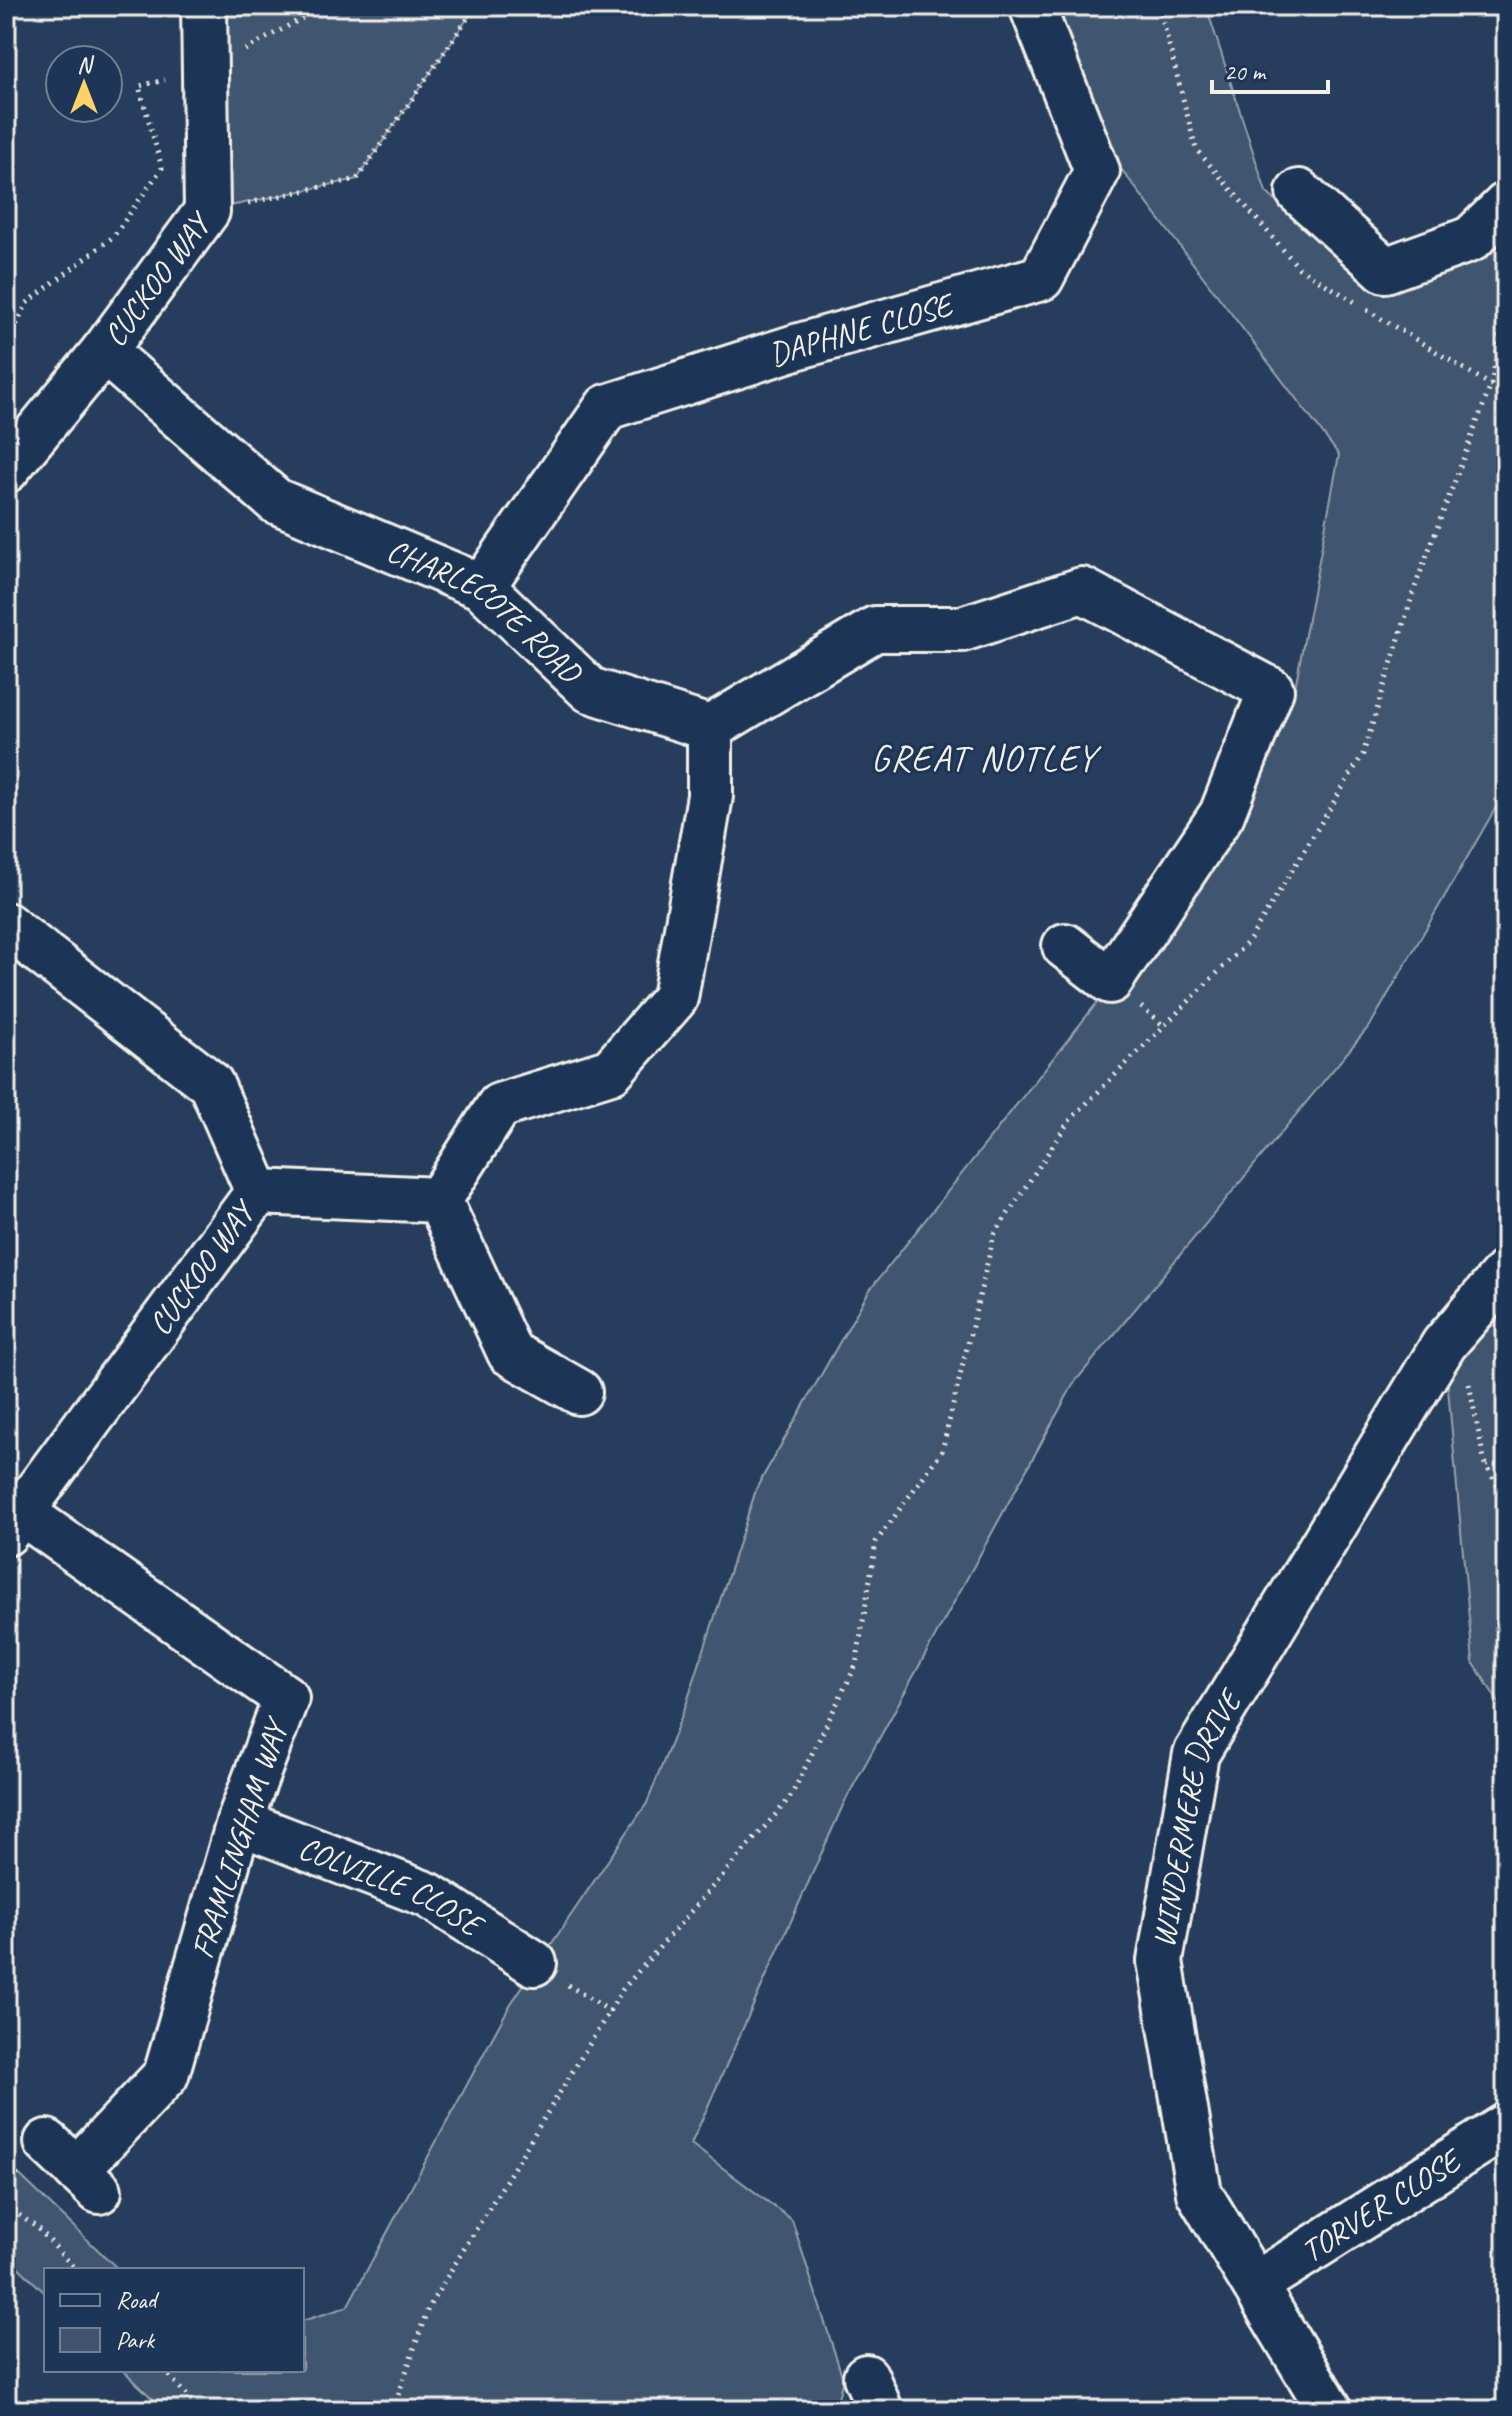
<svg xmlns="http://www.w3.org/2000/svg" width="1512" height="2416" font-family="Caveat,sans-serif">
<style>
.green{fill:#40546f;stroke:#9aa2ac;stroke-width:2}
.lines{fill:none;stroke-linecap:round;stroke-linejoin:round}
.minor-casing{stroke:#f4f1e8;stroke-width:50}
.path{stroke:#f4f1e8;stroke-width:5;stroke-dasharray:2 6;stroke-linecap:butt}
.minor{stroke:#1d3557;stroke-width:44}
.labels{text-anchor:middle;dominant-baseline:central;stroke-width:6;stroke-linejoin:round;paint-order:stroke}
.street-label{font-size:32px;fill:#f4f1e8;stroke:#1d3557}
.quarter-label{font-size:36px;letter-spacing:2px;fill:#f4f1e8;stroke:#1d3557}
</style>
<rect width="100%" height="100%" fill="#263d5d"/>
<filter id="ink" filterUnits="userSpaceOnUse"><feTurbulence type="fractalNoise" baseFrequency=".0125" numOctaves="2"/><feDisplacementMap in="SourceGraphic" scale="16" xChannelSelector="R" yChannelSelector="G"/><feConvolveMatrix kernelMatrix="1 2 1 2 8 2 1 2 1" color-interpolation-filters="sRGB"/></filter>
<g filter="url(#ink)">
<!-- green -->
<path class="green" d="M204 6H476L357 179 207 211Z
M1049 6H1206L1266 192 1369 287 1487 249 1506 231V790L1371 1024 1074 1383 844 1803 691 2144 792 2220 843 2379 835 2410H164L123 2370H302V2321L347 2307 510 2005 647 1803 686 1705 757 1487 869 1291 1244 817 1294 693 1339 455 1115 161Z
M1506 1272V1714L1473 1662 1444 1345Z
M6 2162 119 2270H46V2294L6 2255Z"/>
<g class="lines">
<!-- minor casing -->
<g class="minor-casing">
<g id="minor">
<path d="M1299 192 1385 270 1471 239 1506 205"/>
<path id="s1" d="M104 351 276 501 482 587 590 690 710 728V796L675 998 611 1071 499 1106 439 1200 258 1192"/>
<path id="s2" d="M6 470 104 351 207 211 204 6"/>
<path id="s3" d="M482 587 607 407 796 347 1041 278 1097 171 1032 6"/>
<path d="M710 728 875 629H962L1082 590 1271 690 1222 814 1110 981 1065 946"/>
<path d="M6 925 211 1084 258 1192 6 1533"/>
<path d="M439 1200 510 1353 579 1392"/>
<path d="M21 1512 286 1698 239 1822 166 2075 76 2170"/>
<path id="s4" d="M239 1822 428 1895 534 1963"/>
<path d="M47 2142 99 2191"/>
<path id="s5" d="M1255 2285 1506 2126"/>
<path d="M866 2377 880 2410"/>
<path id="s6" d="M1330 2410 1199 2193 1160 1961 1196 1754 1444 1344 1506 1272"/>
</g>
</g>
<!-- path -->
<path class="path" d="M1159 6 1196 149 1299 268 1355 302
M245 50 324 6
M248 203 357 179 476 6
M1367 310 1491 385 1506 398
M6 346 27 303 113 237 162 168 139 86 165 80
M1141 1007 1164 1026
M1469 1384 1485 1464 1506 1500
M1486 1464 1506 1466
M568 1985 610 2011
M6 2187 19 2172
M6 2206 39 2229 76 2270
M164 2370 200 2410
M393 2410 428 2308 623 1989 790 1798 856 1665 876 1542 942 1451 994 1235 1069 1121 1249 941 1363 754 1416 584 1491 385 1506 302"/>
<!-- minor -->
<use href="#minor" class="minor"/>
</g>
</g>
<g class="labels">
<!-- street labels -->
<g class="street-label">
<text stroke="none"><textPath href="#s2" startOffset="242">CUCKOO WAY</textPath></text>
<text stroke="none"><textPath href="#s3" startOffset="484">DAPHNE CLOSE</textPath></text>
<text stroke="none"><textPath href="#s1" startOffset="466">CHARLECOTE ROAD</textPath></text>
<text transform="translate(201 1269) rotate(-54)">CUCKOO WAY</text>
<text stroke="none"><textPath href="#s6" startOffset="636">WINDERMERE DRIVE</textPath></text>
<text transform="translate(239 1840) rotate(-72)">FRAMLINGHAM WAY</text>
<text stroke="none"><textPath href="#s4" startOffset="164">COLVILLE CLOSE</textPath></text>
<text stroke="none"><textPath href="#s5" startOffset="148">TORVER CLOSE</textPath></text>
</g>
<!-- quarter labels -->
<g class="quarter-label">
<text x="984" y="758">GREAT NOTLEY</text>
</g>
</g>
<!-- margin -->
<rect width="1512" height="2416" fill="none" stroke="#1d3557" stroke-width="32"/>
<rect x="16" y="16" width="1480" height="2384" fill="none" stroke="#f4f1e8" stroke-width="3" filter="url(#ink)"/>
<!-- legend -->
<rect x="44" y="2268" width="260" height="104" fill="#1d3557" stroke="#738091" stroke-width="2"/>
<rect x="60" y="2294" width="40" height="12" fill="#1d3557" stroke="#738091" stroke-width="2"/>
<text x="116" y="2308" font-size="24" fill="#f4f1e8">Road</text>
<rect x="60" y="2328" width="40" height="24" fill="#40546f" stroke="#738091" stroke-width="2"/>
<text x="116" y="2348" font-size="24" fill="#f4f1e8">Park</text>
<!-- north arrow -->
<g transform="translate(84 84)"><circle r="38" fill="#1d3557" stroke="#738091" stroke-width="2"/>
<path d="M0-6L14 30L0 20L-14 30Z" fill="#ffd166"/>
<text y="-12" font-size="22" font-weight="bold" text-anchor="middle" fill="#f4f1e8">N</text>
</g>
<!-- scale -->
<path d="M1212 80v12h116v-12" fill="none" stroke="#f4f1e8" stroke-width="4"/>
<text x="1224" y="80" font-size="24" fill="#f4f1e8" stroke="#1d3557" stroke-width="6" paint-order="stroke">20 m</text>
</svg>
